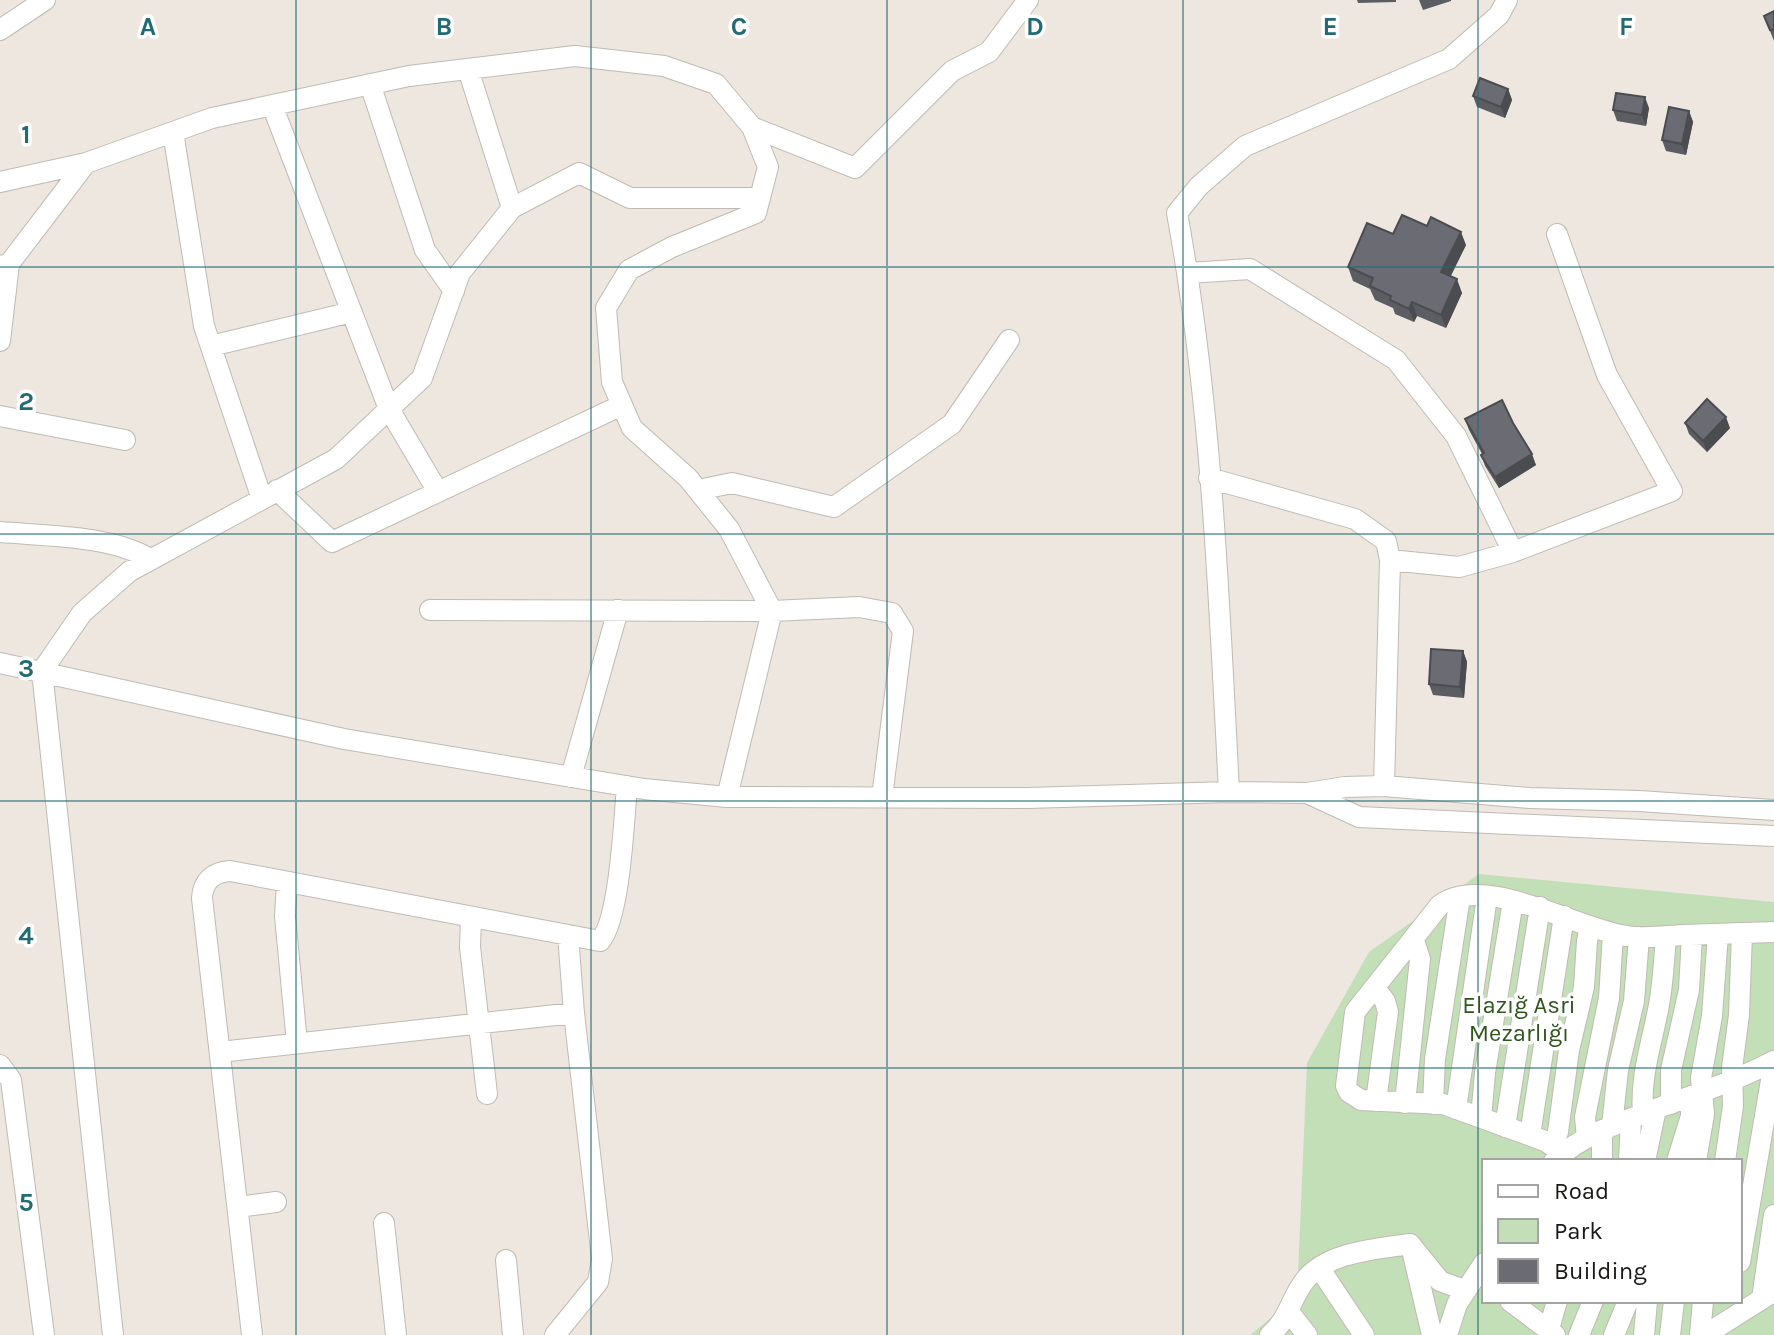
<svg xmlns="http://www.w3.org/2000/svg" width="1774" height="1335" font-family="Karla,sans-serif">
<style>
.green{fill:#c2dfb7;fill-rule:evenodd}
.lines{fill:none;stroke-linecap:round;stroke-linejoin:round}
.minor-casing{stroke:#c0bab3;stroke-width:22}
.minor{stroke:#fff;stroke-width:20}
.wall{fill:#5c5d63}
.shaded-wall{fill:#4b4c50}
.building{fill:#6b6c73;stroke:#4b4c50;stroke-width:2}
.grid{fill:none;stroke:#206b74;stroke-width:2;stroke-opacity:0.55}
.labels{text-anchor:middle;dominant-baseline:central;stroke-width:7;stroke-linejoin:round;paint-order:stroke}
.park-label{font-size:24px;fill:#2e561b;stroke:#fff}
.grid-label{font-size:26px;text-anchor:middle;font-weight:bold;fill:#206b74;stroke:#fff;stroke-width:7;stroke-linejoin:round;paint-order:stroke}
</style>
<rect width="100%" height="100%" fill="#ede7df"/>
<!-- green -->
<path class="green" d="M1479 874 1774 902V1335H1250L1297 1297 1307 1063 1369 952ZM1484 1161H1740V1301H1484Z"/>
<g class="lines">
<!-- minor casing -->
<g class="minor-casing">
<path id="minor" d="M0 30 45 0
M468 69 512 208
M370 84 425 250 454 291
M272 105 389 409 438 492
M752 127 855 168 952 71 989 52 1028 0
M173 132 204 326 262 499
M0 182 86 163 212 118 409 76 575 56 664 66 716 84 752 127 768 167 756 213 672 247 629 270 606 308 612 382 632 428 688 478 729 529 772 611 727 797
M0 266 9 264 86 163
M1188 273 1250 269 1396 360 1456 436 1513 552
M0 341 9 264
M211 346 352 312
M0 416 125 440
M1209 478 1355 519 1386 541 1390 560 1384 786
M277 490 332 542 622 405
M698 490 732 483 834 507 952 424 1009 340
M0 532C46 536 110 535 150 559
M1390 560 1459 567 1513 552 1672 491 1607 375 1557 234
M430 610 772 611 859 607 892 613 903 631 882 797
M0 663 344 739 644 789 727 797 1028 798 1229 792 1307 793 1345 787 1384 786 1530 798 1639 801 1774 810
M571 777 618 610
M1229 792C1219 599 1212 404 1177 213L1199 186 1245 146 1449 59 1499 15 1507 0
M1307 793 1359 817 1774 836
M287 882 285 916 297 1043
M471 917 470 947 487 1094
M1375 988 1385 1001 1388 1012 1376 1101
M220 1052 574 1013
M0 1065 11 1080 44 1335
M1405 1103 1420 959 1414 941
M1433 1104 1435 1059 1460 897
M1671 1104V1070L1689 990 1692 935
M1456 1109 1487 897
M1643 1114C1640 1077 1651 1046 1658 1010 1663 986 1664 961 1666 936
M1481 1118 1485 1073 1513 901
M1612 1126 1618 1070 1634 1001 1639 937
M1505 1127 1540 907
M1530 1135 1564 916
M1587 1138 1585 1117 1609 998 1613 934
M1553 1146 1558 1132 1569 1050 1584 987 1587 941 1590 927
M1563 1153 1545 1141 1443 1104 1361 1100 1349 1092 1346 1086 1355 1012 1440 905C1484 872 1579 930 1627 936 1645 939 1664 936 1682 935 1713 934 1743 933 1774 932
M1554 1161C1581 1136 1618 1123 1653 1110 1694 1095 1735 1081 1774 1061
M1602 1161V1130
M1629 1161 1631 1119
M1645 1161 1656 1109
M1677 1161 1691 1116V1099
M1696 1161 1704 1114 1701 1078 1712 1016 1718 934
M1725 1161 1733 1106 1732 1068 1739 1015 1742 933
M238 1207 276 1202
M384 1223 396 1335
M1412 1250 1432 1335
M506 1260 513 1335
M1740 1262 1774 1063
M1320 1269 1364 1335
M1762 1299 1774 1215
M1510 1301 1555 1335
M1289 1312 1307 1335
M1549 1329 1557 1301
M113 1335 42 671 82 613 130 571 336 459 422 378 460 273 512 208 579 173 630 198H760
M252 1335 202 898C203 881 213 872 230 871L600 941C620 919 624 819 627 786
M555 1335 598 1282 602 1259 574 1013 568 935
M1270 1335C1289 1318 1289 1303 1303 1283 1324 1252 1376 1249 1410 1244L1440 1281 1464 1290
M1447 1335 1457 1304 1484 1263
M1579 1335 1593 1301
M1614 1335 1628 1301
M1644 1335 1647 1301
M1670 1335 1674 1301
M1700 1335 1703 1301
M1705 1335 1773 1292"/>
</g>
<!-- minor -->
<use href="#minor" class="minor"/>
</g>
<!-- wall -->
<path class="wall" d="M1357 0H1396V2L1358 3Z
M1419 0H1451V1L1423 10Z
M1774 11V41L1764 16Z
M1508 89 1512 100 1505 118 1477 107 1473 96Z
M1649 108 1646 126 1617 121 1613 110Z
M1689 111 1693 122 1686 155 1666 151 1662 140Z
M1427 226 1466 245 1450 276 1462 293 1446 328 1417 316 1414 322 1395 314 1393 308 1375 300 1370 289 1353 281 1348 267 1393 234Z
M1465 419 1513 423 1536 465 1499 488 1485 466 1481 455 1482 454 1469 430Z
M1685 423 1730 428 1707 452 1689 434Z
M1463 651 1467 662 1464 698 1433 695 1429 684Z"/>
<!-- shaded-wall -->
<path class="shaded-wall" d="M1508 89 1512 100 1505 118 1501 107Z
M1645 97 1649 108 1646 126 1642 115Z
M1689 111 1693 122 1686 155 1682 144Z
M1461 232 1466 245 1446 286 1441 272Z
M1457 279 1462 293 1446 328 1441 315Z
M1412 302 1417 316 1414 322 1409 309Z
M1726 417 1730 428 1707 452 1703 441Z
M1532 454 1536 465 1499 488 1495 477Z
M1463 651 1467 662 1464 698 1460 687Z"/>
<!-- building -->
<path class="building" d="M1774 11V29L1770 30 1764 16Z
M1480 78 1508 89 1501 107 1473 96Z
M1616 93 1645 97 1642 115 1613 110Z
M1669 107 1689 111 1682 144 1662 140Z
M1402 215 1427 226 1431 217 1461 232 1441 272 1457 279 1441 315 1412 302 1409 309 1390 300 1391 296 1370 286 1373 278 1348 267 1367 223 1393 234Z
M1707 399 1726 417 1703 441 1685 423Z
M1502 400 1513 423 1532 454 1495 477 1482 457 1481 455 1484 453 1465 419Z
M1431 649 1463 651 1460 687 1429 684Z"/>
<!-- grid -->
<path class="grid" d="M296 0V1335M591 0V1335M887 0V1335M1183 0V1335M1478 0V1335M0 267H1774M0 534H1774M0 801H1774M0 1068H1774"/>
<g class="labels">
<!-- park labels -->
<g class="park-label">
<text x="1519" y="1005">Elazığ Asri<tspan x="1519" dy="28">Mezarlığı</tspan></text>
</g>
</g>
<g class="grid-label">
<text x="148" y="35">A</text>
<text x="444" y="35">B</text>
<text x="739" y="35">C</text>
<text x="1035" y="35">D</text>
<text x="1330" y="35">E</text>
<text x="1626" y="35">F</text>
<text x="26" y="143">1</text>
<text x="26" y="410">2</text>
<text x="26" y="677">3</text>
<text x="26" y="944">4</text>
<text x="26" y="1211">5</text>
</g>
<!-- legend -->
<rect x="1482" y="1159" width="260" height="144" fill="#ffffff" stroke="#a3a3a2" stroke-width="2"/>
<rect x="1498" y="1185" width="40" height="12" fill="#ffffff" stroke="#a3a3a2" stroke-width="2"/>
<text x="1554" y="1199" font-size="24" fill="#1a1816">Road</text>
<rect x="1498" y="1219" width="40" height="24" fill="#c2dfb7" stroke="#a3a3a2" stroke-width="2"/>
<text x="1554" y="1239" font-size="24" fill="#1a1816">Park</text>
<rect x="1498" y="1259" width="40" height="24" fill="#6b6c73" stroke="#a3a3a2" stroke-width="2"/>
<text x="1554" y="1279" font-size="24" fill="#1a1816">Building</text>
</svg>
